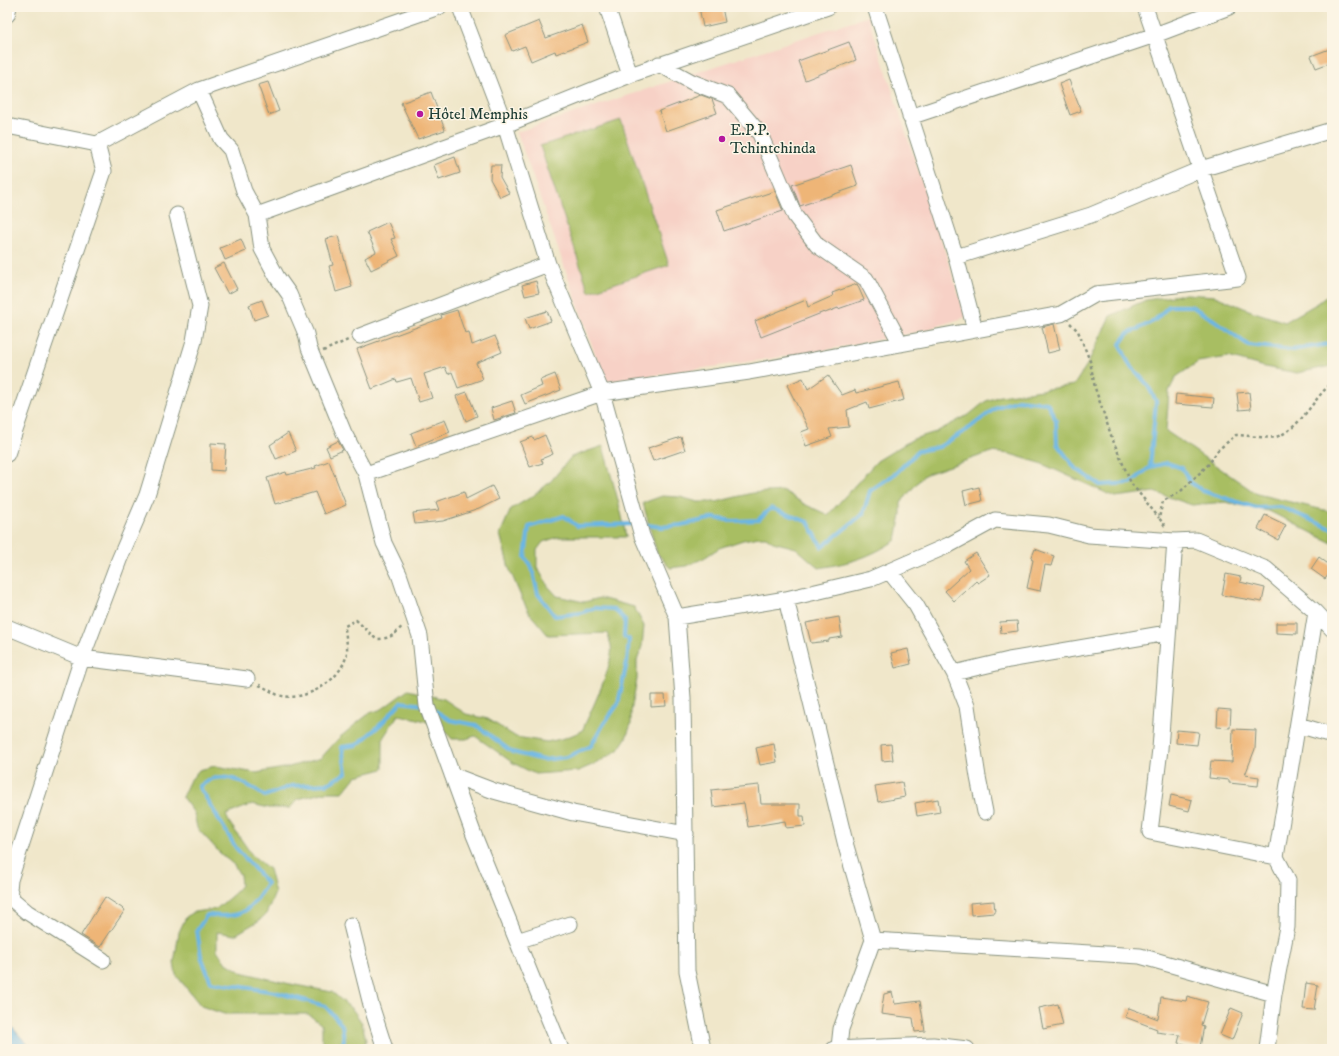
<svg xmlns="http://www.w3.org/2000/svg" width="1339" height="1056" font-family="'IM FELL DW Pica',serif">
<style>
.built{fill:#f7d1c6}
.green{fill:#a8be62;stroke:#647e4b}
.water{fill:#6bb6e4;stroke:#457a8c}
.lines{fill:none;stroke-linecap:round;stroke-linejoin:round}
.stream{stroke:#6bb6e4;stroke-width:4}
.building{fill:#eeb577}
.minor-casing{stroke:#88927f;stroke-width:17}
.path{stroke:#88927f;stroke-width:2.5;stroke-dasharray:3 3;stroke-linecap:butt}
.minor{stroke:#fff;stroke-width:15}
.poi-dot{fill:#b5179e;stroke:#fcf5e5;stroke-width:1.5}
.labels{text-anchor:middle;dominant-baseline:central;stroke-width:3;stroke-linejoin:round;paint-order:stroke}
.poi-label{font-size:16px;fill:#1f3d34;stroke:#fcf5e5;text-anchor:start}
</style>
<rect width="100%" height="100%" fill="#fcf5e5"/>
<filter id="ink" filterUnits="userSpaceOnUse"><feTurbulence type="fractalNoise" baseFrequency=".025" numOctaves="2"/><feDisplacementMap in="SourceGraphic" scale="8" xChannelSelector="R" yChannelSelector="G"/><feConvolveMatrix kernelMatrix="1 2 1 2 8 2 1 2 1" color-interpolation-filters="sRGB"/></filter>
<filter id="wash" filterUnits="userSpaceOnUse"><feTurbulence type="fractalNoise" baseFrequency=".012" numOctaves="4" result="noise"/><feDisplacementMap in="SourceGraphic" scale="16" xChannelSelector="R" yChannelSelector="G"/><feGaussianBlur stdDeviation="0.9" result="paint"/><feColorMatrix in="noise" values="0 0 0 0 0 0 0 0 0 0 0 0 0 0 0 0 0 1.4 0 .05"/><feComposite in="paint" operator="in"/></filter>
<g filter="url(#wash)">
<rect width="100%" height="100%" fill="#f0e7ca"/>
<!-- built -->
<path class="built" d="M868 16 966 317 922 331 810 353 605 382 517 132Z"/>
<!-- green -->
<path class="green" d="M621 120 669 265 589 292 540 146Z
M1332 292V366L1297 373 1265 367 1228 357 1198 362 1176 377 1169 391 1166 431 1257 494 1332 512V543L1269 511 1225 502 1192 505 1154 492 1115 497 1040 463 1010 454 991 452 924 475 901 502V514L896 540C868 558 853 562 819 568L796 548 773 542 766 537H759L743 540 719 548 704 558 686 566 670 568 657 553 643 503 662 496 680 497 698 502H716L752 493 784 491 804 504 828 515 877 461 913 439 936 432 970 414 986 401 1001 396 1074 385 1088 363 1110 316 1146 300 1186 294 1215 296 1251 311 1285 322 1318 303Z
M603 446C611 477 621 506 626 537H558L543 542 537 550V567L548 586 557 596 584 602 600 598 634 607 644 626 642 646 637 661V679L631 712V724L626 738 618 750 597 763 578 771 535 774 513 763 475 736 466 739H452C438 722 420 719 398 715L383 738V769L356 776 343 792H326L298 799 290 808H269L252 804 226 815 229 822 252 855 269 869 275 893 266 914 260 920 235 935 217 932V950L225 962 241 972 290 984 332 992 353 1010 362 1023 366 1040 362 1049H319L322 1044V1025L308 1014H224L201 1006 176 975 174 963 179 932 186 917 194 912 216 909 235 893 241 885 240 875 234 865 222 855 197 828 194 813 182 797 189 782 199 770 215 766 256 773 289 767 321 758 339 738 357 723 370 713 382 709 408 690 444 699 466 714 488 719 516 737 547 742 565 738 582 731C590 712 615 664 611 645 610 641 608 637 607 633L548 635 530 614 522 599 509 568 500 534 511 509 533 496 551 481 571 457Z"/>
<!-- water -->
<path class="water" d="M7 1022 32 1049H7Z"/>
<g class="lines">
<!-- stream -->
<path class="stream" d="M1150 467 1167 463 1182 468 1190 482 1203 491 1256 508 1281 507 1332 529
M642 524 661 527 681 525 714 518 733 521 758 520 771 508 808 522 822 547 863 514 870 491 896 473 918 451 939 447 968 429 997 407 1018 400 1047 403 1056 420 1057 444 1075 468 1100 485 1131 483 1150 467 1156 401 1147 384 1129 364 1120 344 1127 334 1154 321 1169 306H1191L1214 320 1248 345 1292 350 1329 344 1332 342
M434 710 450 720 476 725 512 752 543 760 567 757 591 746 603 725 618 704 627 662 629 639 624 637 625 620 614 609 594 608 581 613 555 616 538 594 532 568 525 557 529 527 564 516 577 526 635 524
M340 1049 344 1040 342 1025 325 1006 275 992 211 982 201 956 197 930 207 915C244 918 248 913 267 883L236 848 199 786C204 784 211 778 216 778 235 775 251 787 265 796L291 786 327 784 346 773 342 747 357 745 381 724 401 702 424 705"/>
</g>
<g id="blocks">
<!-- building -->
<path class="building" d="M699 7H722L725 22 703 27Z
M539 21 546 38 582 25 588 42 556 54 555 51 531 61 525 46 512 51 505 35Z
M849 42 856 60 805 80 798 61Z
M1332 48V62L1316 68 1311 56Z
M1069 80 1081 111 1070 115 1059 84Z
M268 82 279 111 269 115 258 85Z
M431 92 445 130 418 139 401 103Z
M701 95 712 99 717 113 666 131 659 111Z
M455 157 460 173 439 180 434 165Z
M491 165H501L500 177 509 193 500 197 490 179Z
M851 165 858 186 800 206 792 185Z
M775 191 783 211 724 231 717 210Z
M388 222 395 238 391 239 399 256 371 270 365 258 376 252 367 232Z
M338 236 352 287 336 292 329 266 333 265 326 239Z
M241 239 246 251 225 260 220 248Z
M224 263 237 289 228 294 214 268Z
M536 281 539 293 525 296 522 285Z
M857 284 864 300 838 309V308L825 313 824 312 761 337 755 321 806 300 808 307 833 296 832 293Z
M262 300 268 315 254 320 249 305Z
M457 310 465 333 469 332 472 345 495 336 502 352 476 363 483 379 458 388 452 372 448 374 445 367 424 374 432 398 419 402 411 378 397 382 396 379 372 389 357 349 442 318 441 315Z
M547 311 551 321 529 329 525 318Z
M1054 324 1060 350 1048 353 1042 327Z
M555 374 561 390 525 404 521 395 542 386 540 380Z
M828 375 842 395 855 390 856 393 899 382 904 400 869 409 867 402 847 410 849 427 829 429 832 437 806 446 801 432 809 429 787 385 803 378 808 389Z
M467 392 477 416 466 421 456 396Z
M1249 392 1251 409 1239 410 1237 393Z
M1176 394 1214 398 1213 407 1175 404Z
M512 401 516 413 494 420 491 408Z
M445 420 450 432 416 446 411 433Z
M288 433 296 451 276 459 270 445Z
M545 435 553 454 541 459 543 463 530 467 520 442 533 437 534 440Z
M681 437 685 450 653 461 648 448Z
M338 441 343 450 330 456 326 447Z
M211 443 226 444 224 471 211 470Z
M329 461 346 505 324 514 315 492 275 504 267 478 286 472 287 475 316 468 315 466Z
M492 486 499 499 479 509 443 521 415 524 413 513 439 510 436 502 464 492 466 499Z
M979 487 982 501 966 505 963 491Z
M1265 515 1286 525 1278 540 1258 529Z
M1035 549 1054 556 1051 566 1045 565 1040 591 1027 588 1033 560 1031 559Z
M976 553 990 575 978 583 976 581 954 601 945 591 969 569 964 561Z
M1319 557 1332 567V570L1325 579 1311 569Z
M1226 574 1241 577 1240 582 1265 588 1262 602 1222 595Z
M839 617 842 637 829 639V641L811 643 806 623Z
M1017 621 1018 631 1001 633 1000 622Z
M1276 623H1297V634L1276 633Z
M908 649 911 664 895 668 891 653Z
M651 695H665L666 706 651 707Z
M1218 709 1231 710 1230 728 1217 727Z
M1233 729 1256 730 1255 749 1245 775 1259 777 1258 786 1229 783V780L1209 778 1211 761 1232 762Z
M1177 730 1199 732 1197 745 1176 743Z
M774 744 777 762 760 765 756 748Z
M891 744 893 760 882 761 881 745Z
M902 782 905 797 878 802 875 786Z
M759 785 761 804H800V816H804L805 826 786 828 785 821 748 827 744 803 713 807 711 790Z
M1171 795 1192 800 1189 811 1169 806Z
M938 799 940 812 917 816 915 803Z
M105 897 125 910 100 947 81 935Z
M994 901 995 913 971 915 970 903Z
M1306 983 1318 985 1314 1010 1303 1009Z
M892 992 895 1004 920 1001 925 1031 915 1032 913 1018 881 1014 884 994Z
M1187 996 1208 1002 1201 1025 1204 1026 1200 1047 1178 1043 1180 1035 1156 1032 1157 1029 1125 1017 1129 1008 1158 1019 1161 997 1186 1001Z
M1058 1004 1063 1025 1043 1029 1039 1008Z
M1231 1008 1243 1013 1232 1040 1220 1035Z"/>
</g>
</g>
<g filter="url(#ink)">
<use href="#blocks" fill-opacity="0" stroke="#88927f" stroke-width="1"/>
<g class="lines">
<!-- minor casing -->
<g class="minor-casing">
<path id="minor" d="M460 7 505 125 548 264 602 393 642 536 677 617 683 698 687 971 703 1049
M607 7 630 75
M875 7 956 257 975 330
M7 15 9 7
M659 64 692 82 728 96 760 134 795 216 817 245 866 279 901 344
M199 90 221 139 231 150 244 191 257 215 262 249 277 277 289 294 306 334 309 348 344 433 366 474 384 543 399 574 420 636 427 706 474 835 561 1049
M910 117 1155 35 1229 7
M7 126 97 144 104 171 7 454
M97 144 199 90 439 7
M257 215 505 125 630 75 828 7
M956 257 1091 215 1201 169 1332 130
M360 336 548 264
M366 474 602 393 749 372 1061 314 1096 294 1238 278 1145 7
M1175 541 1160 749 1150 832 1276 857
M889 571 916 605 954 673 967 706 978 777 985 812
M786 599 846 846 873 940 841 1029 839 1047
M677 617 786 599 871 579 949 545 995 520 1049 525 1089 535 1175 541 1196 540 1266 569 1316 612 1332 629
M7 627 82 658 247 679
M954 673 1009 660 1167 633
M1298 725 1332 735
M452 775 494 791 573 813 686 834
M351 925 371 1005 385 1049
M873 940 1140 956 1274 994
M517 941 570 924
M103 960 27 912 13 900 9 890 10 880 82 658 119 560 147 495 194 341 200 306 177 215
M834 1049 933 1045 967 1049
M1267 1049 1274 994 1287 927 1288 880 1276 857 1316 612"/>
</g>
<!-- path -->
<path class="path" d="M1070 323 1078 331 1090 361 1095 388 1112 438 1131 483 1159 518
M323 351 348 340
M1165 526 1159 518 1163 501 1180 492 1209 464 1218 450 1236 435C1245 435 1268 439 1276 437 1301 429 1313 398 1332 383
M259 685C265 687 271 692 278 695 304 703 339 682 346 657 349 649 345 635 345 626L356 620 376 639C390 639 395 635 403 625"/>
<!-- minor -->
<use href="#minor" class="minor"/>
</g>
</g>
<!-- markers -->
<g class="poi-dot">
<circle cx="420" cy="114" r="4"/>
<circle cx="722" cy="139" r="4"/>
</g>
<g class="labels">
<!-- poi labels -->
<g class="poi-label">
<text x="428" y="114">Hôtel Memphis</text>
<text x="730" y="130">E.P.P.<tspan x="730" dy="18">Tchintchinda</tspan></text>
</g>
</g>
<!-- margin -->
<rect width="1339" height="1056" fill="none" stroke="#fcf5e5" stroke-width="24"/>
</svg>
